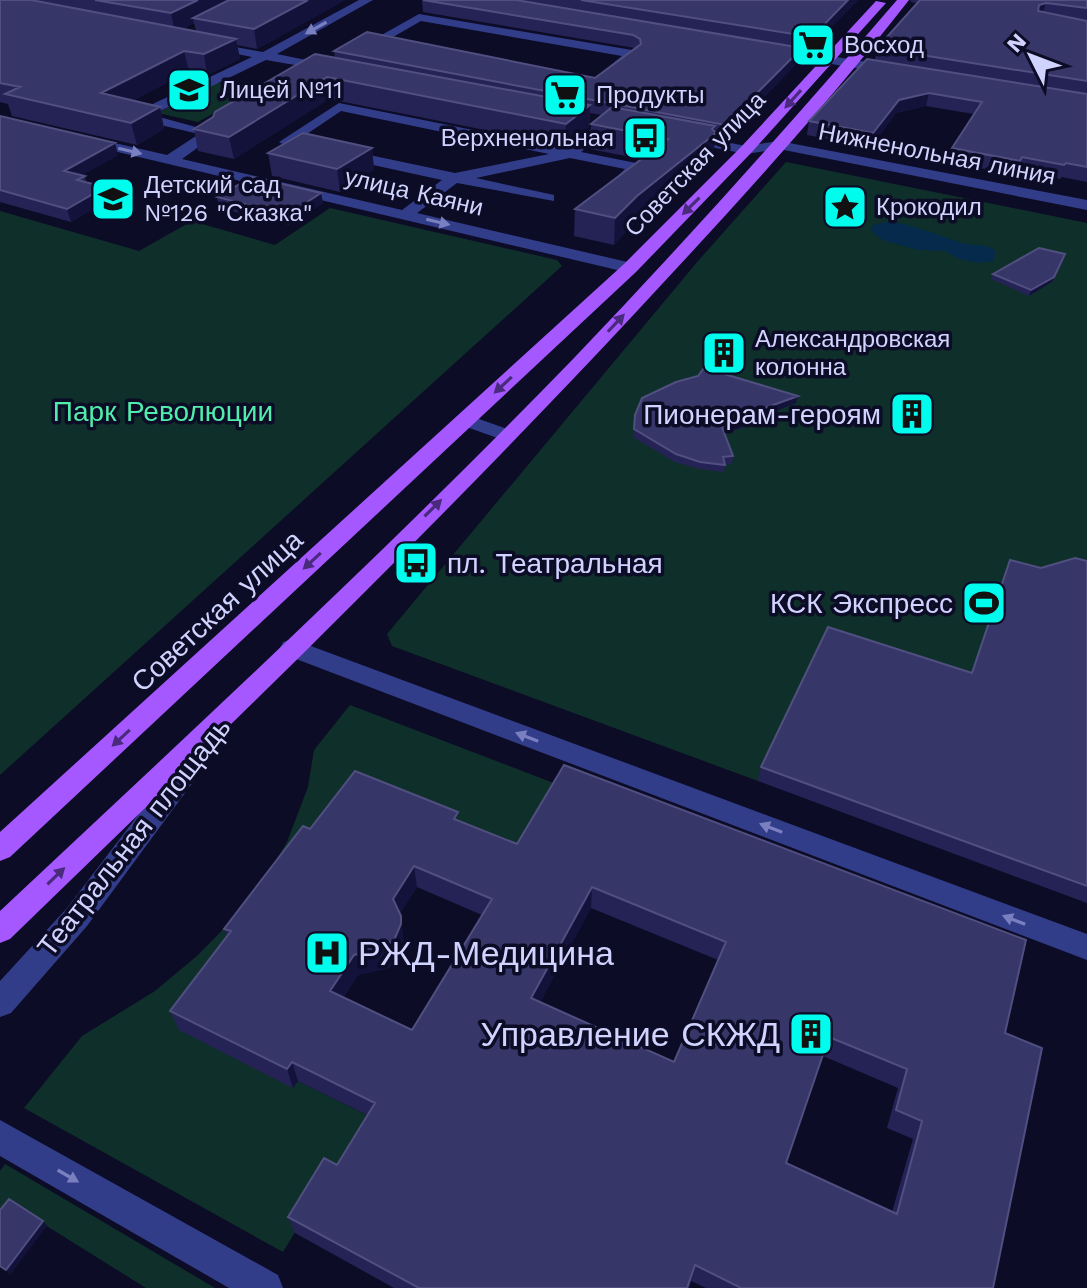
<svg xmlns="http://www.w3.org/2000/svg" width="1087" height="1288" font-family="'Work Sans',sans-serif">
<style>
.green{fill:#0f302a}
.water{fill:#062a4b}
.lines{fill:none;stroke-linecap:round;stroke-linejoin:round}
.minor{fill:#323d8a;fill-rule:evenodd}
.major{fill:#a558ff;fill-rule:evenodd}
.wall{fill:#252356;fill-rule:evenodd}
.shaded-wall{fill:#13123b}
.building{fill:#373668;stroke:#504f80;stroke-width:2;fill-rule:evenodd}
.oneway{fill:#7a80bf}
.oneway2{fill:#492a7d}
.labels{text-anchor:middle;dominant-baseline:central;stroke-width:7;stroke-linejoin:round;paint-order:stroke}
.far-poi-label{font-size:24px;fill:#d1d3ff;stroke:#0c0c26;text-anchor:start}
.far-street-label{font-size:24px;fill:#d1d3ff;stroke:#0c0c26}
.park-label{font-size:28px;fill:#50ecab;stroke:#0c0c26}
.poi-label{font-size:28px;fill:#d1d3ff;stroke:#0c0c26;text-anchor:end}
.street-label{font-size:28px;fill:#d1d3ff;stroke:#0c0c26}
.near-poi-label{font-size:34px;fill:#d1d3ff;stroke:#0c0c26;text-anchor:start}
</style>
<rect width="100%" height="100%" fill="#0c0c26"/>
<!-- green -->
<path class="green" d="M215 82 254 91 198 122 158 113Z
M786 162 1087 223V743L824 642 758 781 392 646 387 634 698 261Z
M330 208 557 260 562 266 0 775V211L139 251 192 221 275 245Z
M350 705 564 787 528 869 358 792 293 1088 298 1081 379 1121 329 1176 283 1252 24 1108 82 1036 155 991 198 955 234 918 264 880 287 842 308 787 314 750Z
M5 1164 215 1288H146L13 1205 0 1220V1171Z"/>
<!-- water -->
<path class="water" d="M886 222C914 223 937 236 963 243 975 246 984 243 995 250L994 261 978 263 959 259 945 251 918 250 882 240 871 231 873 225Z"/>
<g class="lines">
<!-- minor -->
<path class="minor" d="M359 0H373L277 54 335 66V72L266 60 152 115 218 133 182 159 402 210 442 180 286 146 279 142 339 103 567 149 602 120H612V126L581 152 641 164V170L621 188H611L609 185 625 169 570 158 476 178 554 195V201L457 183 417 213 636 264 638 268 636 272 630 273 84 144 77 140 84 136 167 155 199 134 139 120 138 111 252 57 202 47V41L263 52ZM341 111 549 154 455 173 298 140Z
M419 14 632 50 638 54 595 88 369 42ZM421 21 622 56 592 80 386 41Z
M770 46 891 66 897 70 891 74 766 53V47Z
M685 134 746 146 779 141 1087 200V210L779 149 746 154 680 141V135Z
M465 414 513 431 516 435 506 441 458 424 455 420Z
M292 639 1087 934V960L283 654 280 648 283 642Z
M215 723 224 726 228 733 224 740 87 926 11 1013 0 1017V981L67 908 206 726Z
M0 1120 278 1275 283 1288H229L0 1156Z"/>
<!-- major -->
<path class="major" d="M897 0H909C825 108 731 210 638 310 436 527 223 733 10 939L0 943V911C194 729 389 549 574 358 685 242 792 122 897 0Z
M876 1 886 3 751 153 636 272 10 857 0 861V832L624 264 741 147Z"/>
</g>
<!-- wall -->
<path class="wall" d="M0 0H345L257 49 237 45 240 59 207 75 189 71 132 101 160 107 164 129 137 145 12 116 8 104 0 102ZM194 23 196 31 183 29Z
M422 0H858L810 49 802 48 800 60 724 139 715 137 713 158 635 222 614 245 574 236 575 209 641 159 590 149 591 124 602 115 590 113 589 127 566 146 329 99 234 159 198 151 194 129 335 57 334 51 595 78 635 48 423 12Z
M910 0H1087V182L1062 177 1060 179 1018 171 1016 175 949 162 952 148 974 114 926 106 896 113 871 147 807 135 809 121 875 60 877 48 917 3 911 2Z
M0 116 118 155 82 175 85 176 86 182 108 200 71 222 0 202Z
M372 148 374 170 340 192 272 176 268 153Z
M321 193 323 203 289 225 219 208 217 197Z
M1064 260 1052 282 1029 296 991 279 993 274Z
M698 376 796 403 761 417 760 421 724 434 733 456 732 464 725 465 724 472 700 469 675 462 633 437 635 415Z
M1087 561V903L758 781 761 767 971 673 1041 568Z
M458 820 1005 1033 993 1288H706L691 1281 689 1288H394L295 1233 288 1217 337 1165 367 1115 298 1081 293 1088 179 1030 170 1011 227 936 224 929 310 829ZM417 887 482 915 412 1030 343 998 358 975 389 968 398 958 404 944 400 913ZM591 908 718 960 674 1062 540 1002ZM823 1056 898 1088 887 1128 913 1139 892 1212 786 1163Z"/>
<!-- shaded-wall -->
<path class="shaded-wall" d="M198 0H240L193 18 194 23 175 33 171 13Z
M308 0H345L257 49 254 29Z
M848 0H858L810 49 812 37Z
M1046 3 1042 15 1036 17 1039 5Z
M236 39 240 59 207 75 204 54Z
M802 48 800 60 724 139 725 125Z
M184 51 189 71 106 115 101 93Z
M327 77 329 99 234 159 229 137Z
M929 93 926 106 896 113 871 147 873 133 899 100Z
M590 105 589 127 566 146V124Z
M160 107 164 129 137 145 131 123Z
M715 126 714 134 716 133 713 158 635 222 614 245 615 218 637 196Z
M115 143 118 155 68 183 64 171Z
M372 148 374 170 340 192 337 169Z
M105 187 108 200 71 222 67 209Z
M321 193 323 203 289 225 287 215Z
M1065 254 1052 282 1029 296 1031 290Z
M798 396 796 403 761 417 760 421 721 435 722 427 757 411Z
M414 866 417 887 396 919 393 899Z
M592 887 591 908 532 1018 531 998Z
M401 916 404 944 398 958 389 968 358 975 335 1011 330 991 354 955Z
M292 1062 298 1081 293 1088 287 1069Z
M43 1221 47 1226 10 1275 6 1270Z"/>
<!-- building -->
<path class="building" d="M0 0H31L236 39 204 54 184 51 101 93 160 107 131 123 5 94 20 87 0 83Z
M95 0H198L171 13Z
M229 0H308L254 29 193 18Z
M423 0H516L802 48 725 125 334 51 367 32 595 78 641 44 640 39 633 35Z
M581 0H848L812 37Z
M920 0H1087V8L1046 3 1039 5 1038 11 1087 21V81L877 48Z
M315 54 590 105 566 124 327 77 229 137 194 129 213 117 215 112Z
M867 59 1087 94V167L1066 163 1064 165 1022 157 1020 161 952 148 982 102 929 93 899 100 873 133 809 121Z
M612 107 715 126 712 129 716 133 637 196 615 218 575 209 668 139 591 124Z
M0 116 115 143 64 171 85 176 77 180 105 187 67 209 0 190Z
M303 133 372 148 337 169 268 153Z
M252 177 321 193 287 215 217 197Z
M1039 248 1065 254 1054 277 1031 290 993 274Z
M704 368 798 396 757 411 761 414 722 427 733 456 723 457 725 465 700 462 676 454 634 429 635 415 642 398 676 382 698 376Z
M1075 558 1087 561V886L761 767 828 627 972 673 1010 560 1041 568Z
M564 765 1026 940 1005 1033 1042 1048 993 1288H741L695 1265 687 1288H419L288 1217 324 1158 337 1165 375 1103 292 1062 287 1069 170 1011 231 931 224 929 266 874 303 826 310 829 355 771 458 812 454 819 517 844ZM414 866 492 899 412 1030 330 991 354 955 385 948 395 938 401 924V916L393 899ZM592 887 726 942 674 1062 531 998ZM829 1037 907 1069 896 1110 922 1121 897 1214 786 1163Z
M9 1199 43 1221 6 1270 0 1266V1210Z"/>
<!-- one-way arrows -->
<defs><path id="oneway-solid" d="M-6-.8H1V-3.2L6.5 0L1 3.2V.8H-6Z" transform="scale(2)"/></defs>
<g class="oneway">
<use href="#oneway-solid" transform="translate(316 28) rotate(151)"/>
<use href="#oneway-solid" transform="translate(130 151) rotate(13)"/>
<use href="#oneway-solid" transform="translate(438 222) rotate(13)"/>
<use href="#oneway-solid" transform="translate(527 737) rotate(-159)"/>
<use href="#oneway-solid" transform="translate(771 828) rotate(-159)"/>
<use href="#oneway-solid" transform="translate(1014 920) rotate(-159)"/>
<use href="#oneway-solid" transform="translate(68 1176) rotate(30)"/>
</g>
<g class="oneway2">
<use href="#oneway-solid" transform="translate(793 99) rotate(132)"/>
<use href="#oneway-solid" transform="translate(691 206) rotate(135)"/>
<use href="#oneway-solid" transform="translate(616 323) rotate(-47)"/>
<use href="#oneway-solid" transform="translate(503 385) rotate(137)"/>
<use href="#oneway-solid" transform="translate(433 508) rotate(-45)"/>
<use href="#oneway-solid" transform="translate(312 561) rotate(137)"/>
<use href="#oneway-solid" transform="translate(121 738) rotate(137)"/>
<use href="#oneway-solid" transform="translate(56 876) rotate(-44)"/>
</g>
<!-- icons -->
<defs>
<g id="supermarket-square" transform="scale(2.3)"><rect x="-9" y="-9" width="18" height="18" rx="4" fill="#00fcec" stroke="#0c0c26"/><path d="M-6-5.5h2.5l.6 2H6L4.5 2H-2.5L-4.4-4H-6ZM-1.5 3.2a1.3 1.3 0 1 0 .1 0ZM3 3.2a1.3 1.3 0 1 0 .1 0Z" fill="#111"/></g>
<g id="school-square" transform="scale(2.3)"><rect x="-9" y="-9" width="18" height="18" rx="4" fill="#00fcec" stroke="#0c0c26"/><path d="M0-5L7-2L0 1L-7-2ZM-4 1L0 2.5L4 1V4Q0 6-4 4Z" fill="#111"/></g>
<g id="bus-square" transform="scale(2.3)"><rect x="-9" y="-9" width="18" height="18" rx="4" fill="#00fcec" stroke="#0c0c26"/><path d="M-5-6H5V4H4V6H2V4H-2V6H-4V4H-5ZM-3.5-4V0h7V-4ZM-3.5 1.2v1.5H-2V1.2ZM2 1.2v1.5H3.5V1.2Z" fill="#111"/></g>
<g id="sight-square" transform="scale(2.3)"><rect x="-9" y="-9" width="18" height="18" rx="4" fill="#00fcec" stroke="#0c0c26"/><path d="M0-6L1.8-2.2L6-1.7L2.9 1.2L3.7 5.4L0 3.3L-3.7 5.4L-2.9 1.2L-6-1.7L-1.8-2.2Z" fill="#111"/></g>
<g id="building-square" transform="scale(2.3)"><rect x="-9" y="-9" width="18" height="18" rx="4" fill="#00fcec" stroke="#0c0c26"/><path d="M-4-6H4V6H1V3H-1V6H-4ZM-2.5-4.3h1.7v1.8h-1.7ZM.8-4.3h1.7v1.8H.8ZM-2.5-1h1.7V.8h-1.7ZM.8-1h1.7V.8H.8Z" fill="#111"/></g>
<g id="stadium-square" transform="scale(2.3)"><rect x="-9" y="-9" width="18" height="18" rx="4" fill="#00fcec" stroke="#0c0c26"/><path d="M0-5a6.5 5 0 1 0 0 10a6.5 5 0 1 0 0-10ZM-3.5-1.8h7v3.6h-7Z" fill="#111"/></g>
<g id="hospital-square" transform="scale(2.3)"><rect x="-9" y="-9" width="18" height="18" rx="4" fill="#00fcec" stroke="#0c0c26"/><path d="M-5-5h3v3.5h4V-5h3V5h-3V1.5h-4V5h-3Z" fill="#111"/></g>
</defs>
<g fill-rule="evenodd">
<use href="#supermarket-square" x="813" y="45"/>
<use href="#school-square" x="189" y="90"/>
<use href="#supermarket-square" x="565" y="95"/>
<use href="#bus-square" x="645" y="138"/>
<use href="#school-square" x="113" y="199"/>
<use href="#sight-square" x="845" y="207"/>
<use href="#building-square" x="724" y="353"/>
<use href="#building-square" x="912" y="414"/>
<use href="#bus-square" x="416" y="563"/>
<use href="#stadium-square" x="984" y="603"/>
<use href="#hospital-square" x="327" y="953"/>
<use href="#building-square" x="811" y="1034"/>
</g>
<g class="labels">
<!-- far-poi labels -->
<g class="far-poi-label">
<text x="844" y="45">Восход</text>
<text x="220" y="90">Лицей №11</text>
<text x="596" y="95">Продукты</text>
<text x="614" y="138" text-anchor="end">Верхненольная</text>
<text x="144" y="185">Детский сад<tspan x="144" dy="28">№126 "Сказка"</tspan></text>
<text x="876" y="207">Крокодил</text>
<text x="755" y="339">Александровская<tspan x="755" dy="28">колонна</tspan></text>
</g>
<!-- far-street labels -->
<g class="far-street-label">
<text transform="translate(937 154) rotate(11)">Нижненольная линия</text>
<text transform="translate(695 164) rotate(-46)">Советская улица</text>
<text transform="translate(414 192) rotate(13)">улица Каяни</text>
</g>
<!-- park labels -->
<g class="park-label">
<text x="163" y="411">Парк Революции</text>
</g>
<!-- poi labels -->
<g class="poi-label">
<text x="881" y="414">Пионерам-героям</text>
<text x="447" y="563" text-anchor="start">пл. Театральная</text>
<text x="953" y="603">КСК Экспресс</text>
</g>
<!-- street labels -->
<g class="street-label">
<text transform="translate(217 611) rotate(-43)">Советская улица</text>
<text transform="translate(134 837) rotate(-52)">Театральная площадь</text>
</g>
<!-- near-poi labels -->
<g class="near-poi-label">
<text x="358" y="953">РЖД-Медицина</text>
<text x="780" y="1034" text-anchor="end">Управление СКЖД</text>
</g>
</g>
<!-- north arrow -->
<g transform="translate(1031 56) rotate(312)" stroke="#0c0c26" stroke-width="6" paint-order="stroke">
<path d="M0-6L14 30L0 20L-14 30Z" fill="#d1d3ff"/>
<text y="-12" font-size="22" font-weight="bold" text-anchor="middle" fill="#d1d3ff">N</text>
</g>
</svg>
